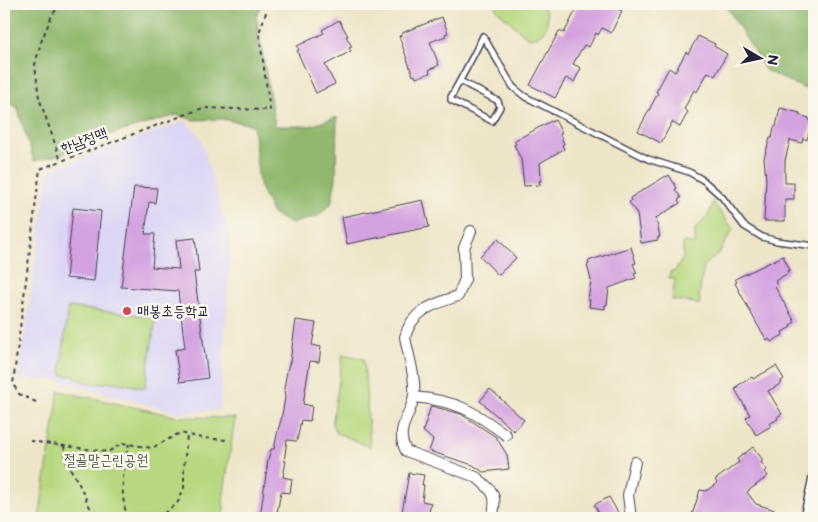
<svg xmlns="http://www.w3.org/2000/svg" width="818" height="522" font-family="'Balsamiq Sans','Poor Story',sans-serif">
<style>
.built{fill:#dcd6f6}
.green{fill:#b7d87f;stroke:#6c7d5d}
.forest{fill:#91b86e;stroke:#5a6d54}
.building{fill:#d4a2e0}
.lines{fill:none;stroke-linecap:round;stroke-linejoin:round}
.service-casing{stroke:#413f50;stroke-width:8}
.minor-casing{stroke:#413f50;stroke-width:12}
.path{stroke:#413f50;stroke-width:2;stroke-dasharray:4 4;stroke-linecap:butt}
.service{stroke:#fff;stroke-width:5}
.minor{stroke:#fff;stroke-width:10}
.poi-dot{fill:#d1495b;stroke:#fbf7ec;stroke-width:2}
.labels{text-anchor:middle;dominant-baseline:central;stroke-width:5;stroke-linejoin:round;paint-order:stroke}
.street-label{font-size:15px;fill:#22223b;stroke:#fbf7ec}
.poi-label{font-size:15px;fill:#22223b;stroke:#fbf7ec;text-anchor:start}
.park-label{font-size:15px;fill:#4f594f;stroke:#fbf7ec}
</style>
<rect width="100%" height="100%" fill="#fbf7ec"/>
<filter id="ink" filterUnits="userSpaceOnUse"><feTurbulence type="fractalNoise" baseFrequency=".02" numOctaves="2"/><feDisplacementMap in="SourceGraphic" scale="10" xChannelSelector="R" yChannelSelector="G"/><feConvolveMatrix kernelMatrix="1 2 1 2 8 2 1 2 1" color-interpolation-filters="sRGB"/></filter>
<filter id="wash" filterUnits="userSpaceOnUse"><feTurbulence type="fractalNoise" baseFrequency=".0096" numOctaves="4" result="noise"/><feDisplacementMap in="SourceGraphic" scale="20" xChannelSelector="R" yChannelSelector="G"/><feGaussianBlur stdDeviation="1.12" result="paint"/><feColorMatrix in="noise" values="0 0 0 0 0 0 0 0 0 0 0 0 0 0 0 0 0 1.4 0 .05"/><feComposite in="paint" operator="in"/></filter>
<g filter="url(#wash)">
<rect width="100%" height="100%" fill="#eee5c8"/>
<!-- built -->
<path class="built" d="M185 121 194 130 201 139 231 243 220 410 177 412 57 380 18 379 49 170Z"/>
<!-- green -->
<path class="green" d="M493 4H541C555 17 544 42 527 37L497 10Z
M713 202 733 229 719 253 704 265 699 296 700 303 698 305 695 303 672 300 675 279 669 278 670 272 675 271 683 258V243L686 241 692 245 695 243V229L708 216Z
M68 307 156 317 145 388 113 382 95 384 85 382 74 376 62 375 61 367Z
M343 354 364 359 370 447 337 433 332 425Z
M59 391 179 417 235 418 223 500 225 518H39Z"/>
<!-- forest -->
<path class="forest" d="M4 4H262L256 16 275 126H310L337 117 336 179 331 204 318 216 291 224 273 214 259 185 253 125 221 119 194 120 177 115 98 138 73 151 34 161 17 107 4 101Z
M725 4H814V93L766 71Z"/>
<g id="blocks">
<!-- building -->
<path class="building" d="M579 4H612L620 8 619 10 622 11 611 33 602 28 598 35 596 33 589 47 584 45 573 64 581 68 574 82 566 78 555 98 530 85 559 31 564 33Z
M442 17 448 33 445 34 446 36 430 42 439 65 429 70 430 73 416 78 415 75 413 76 399 36 402 35V33Z
M339 20 348 36H346L352 47 349 48 351 51 325 65 335 84 316 93 297 51 299 50 297 46 324 33 322 30Z
M698 36 715 44 714 46 727 54 715 76 708 72 697 92 694 90 684 109 688 112 680 127 672 122 661 143 638 131 658 93 656 92 669 68 675 72 686 52 688 54Z
M780 108 800 113 799 115 809 118V120L812 121 807 140 803 138 802 143 790 140 785 161V183H794V199H785V221H764L766 180 764 158 770 138H772L774 127H776Z
M555 120 562 133 560 134 564 144 562 145 564 149 540 163 541 181H539L540 185 524 186 521 159 514 145 516 144 514 141 551 121 552 122Z
M669 175 677 188 675 189 681 198 678 200 680 203 656 218 660 237H658V240L641 243 637 214 629 202 631 201 630 198 666 176V177Z
M134 187 157 188 155 203 149 202 145 234H155L152 267 179 269 176 240 195 238 199 272H194L208 378 180 382 175 350 185 348 178 291 121 287Z
M423 200 429 227 347 244 342 217Z
M73 208 101 211 94 281 66 278Z
M498 239 516 258 498 275 480 256Z
M631 247 636 263 633 264 637 273 634 274 636 278 609 288 607 305H605V309L589 307 590 300H588L591 280 587 265 589 264 588 261Z
M783 256 790 270 787 271 788 273 775 281 777 285 775 287 795 322 790 325 791 327 782 332 783 335 771 342 769 339 767 340 758 326 735 283 737 282 735 279Z
M296 320 316 323 312 345 321 347 319 362 310 361 303 404 312 406 310 421 301 420 297 441 287 440 284 461H286L283 477 292 479 290 493 281 492 276 518H260L268 460 271 449H274L278 430 281 420 285 398 284 388 287 371 290 361Z
M776 366 784 379 781 381 782 383 768 391 782 414 777 417 778 419 769 424 771 426 756 435 746 418 750 415 735 389 738 388 737 386 752 377 753 379Z
M490 389 524 420 514 431 480 401Z
M431 406 461 414 496 437 507 455 509 469 483 472 473 465 429 451 433 440 423 431Z
M753 447 763 460 761 462 767 470 765 472 768 476 747 492 756 504 769 508 794 518H705L692 515 700 490 706 491 717 483 715 480 739 462 737 459Z
M409 473 424 475 422 485H424L422 501 431 503 428 517 420 516 419 518H401Z
M609 497 621 518H602L594 505Z"/>
</g>
</g>
<g filter="url(#ink)">
<use href="#blocks" fill-opacity="0" stroke="#413f50" stroke-width="1"/>
<g class="lines">
<!-- service casing -->
<g class="service-casing">
<path id="service" d="M483 36 513 87 524 96 648 159 689 172 703 180 722 197 744 226 762 237 777 241 814 246
M460 81 498 101 500 107 492 121 451 100V97C462 77 473 57 483 36
M803 518 814 468"/>
</g>
<!-- minor casing -->
<g class="minor-casing">
<path id="minor" d="M471 231 464 248 465 279 458 296C434 304 412 310 405 337 408 355 416 377 414 395 411 418 394 427 406 451L476 477C494 491 498 496 492 518
M414 397C457 401 472 410 506 435
M631 518 628 495 635 462"/>
</g>
<!-- path -->
<path class="path" d="M61 4 52 15 41 42 35 65 39 98 61 161
M36 402 19 394 13 384 40 169 203 108 270 110 259 33 269 4
M30 441 108 452 122 443 152 448 180 433 202 438 227 440
M64 446 67 463 78 482 95 518
M128 518C119 495 123 468 129 444
M158 518 178 502 184 488V467L187 435"/>
<!-- service -->
<use href="#service" class="service"/>
<!-- minor -->
<use href="#minor" class="minor"/>
</g>
</g>
<!-- markers -->
<circle class="poi-dot" cx="127" cy="311" r="5"/>
<g class="labels">
<!-- street labels -->
<g class="street-label">
<text transform="translate(84 141) rotate(-21)">한남정맥</text>
</g>
<!-- poi labels -->
<g class="poi-label">
<text x="137" y="311">매봉초등학교</text>
</g>
<!-- park labels -->
<g class="park-label">
<text x="106" y="460">절골말근린공원</text>
</g>
</g>
<!-- margin -->
<rect width="818" height="522" fill="none" stroke="#fbf7ec" stroke-width="20"/>
<!-- north arrow -->
<g transform="translate(760 58) rotate(99)" stroke="#fbf7ec" stroke-width="4" paint-order="stroke">
<path d="M0-4L9 19L0 12L-9 19Z" fill="#22223b"/>
<text y="-8" font-size="14" font-weight="bold" text-anchor="middle" fill="#22223b">N</text>
</g>
</svg>
